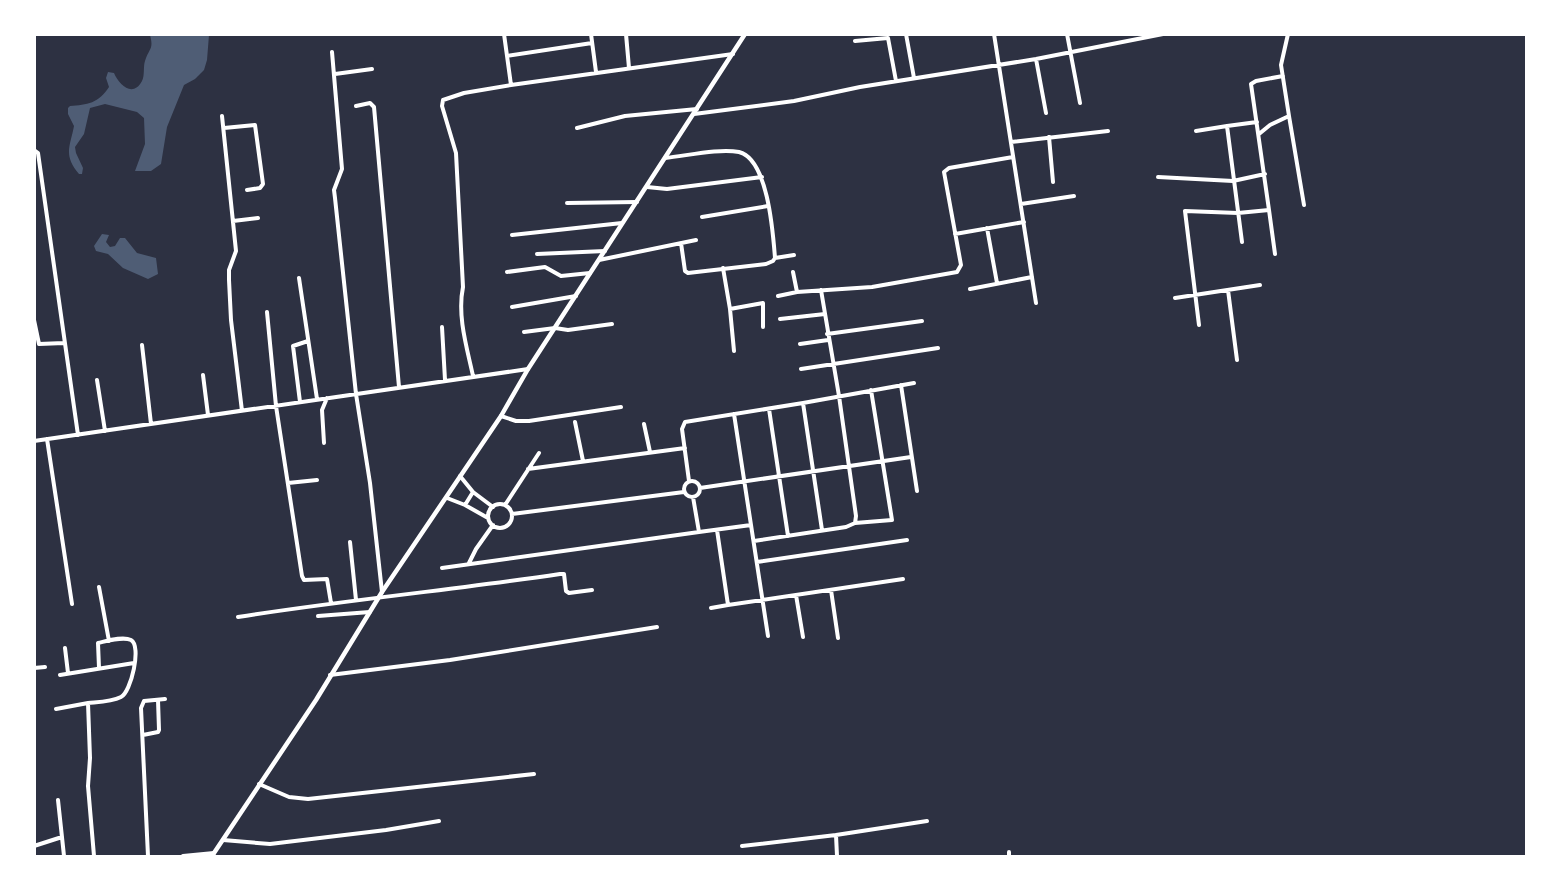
<svg xmlns="http://www.w3.org/2000/svg" width="1561" height="891" font-family="Lora,serif">
<style>
.water{fill:#4f5d75}
.lines{fill:none;stroke-linecap:round;stroke-linejoin:round}
.minor{stroke:#fff;stroke-width:4}
.tertiary{stroke:#fff;stroke-width:4.5}
</style>
<rect width="100%" height="100%" fill="#2d3142"/>
<!-- water -->
<path class="water" d="M150 35H209L207 60 204 70 195 79 184 85 167 127 161 164 151 171H135L145 144 144 118 137 112 105 104 90 108 84 134 75 147 76 153 83 168 82 174H79C63 155 70 147 74 126L68 114V108L70 106C87 105 99 103 109 87L106 78 108 72 114 73C119 85 133 98 142 81 145 75 143 67 145 61 149 48 154 50 150 35Z
M102 234 109 235 106 242 110 247 115 246 120 238H125L137 253 156 258 158 274 148 279 123 268 108 254 96 251 94 246Z"/>
<g class="lines">
<!-- minor -->
<path class="minor" d="M504 34 511 85
M591 34 596 72
M626 34 629 68
M906 34 914 78
M994 34 1036 303
M1067 34 1080 103
M855 41 888 38 896 81
M332 52 342 169 334 190 335 198 356 394 370 483 382 592
M507 56 592 43
M1036 59 1046 113
M335 74 372 69
M356 106 370 103 374 107 399 387
M694 114 794 101 860 87 1036 59 1163 34
M222 116 236 251 229 270V280L231 320 242 411
M1289 116 1304 205
M224 128 255 125 263 184 260 188 247 190
M577 128 625 116 697 109
M1196 131 1227 126
M1259 134 1270 125 1289 116 1281 65 1288 34
M1049 137 1053 182
M1011 142 1108 131
M34 150 38 153 78 435
M665 158C686 156 719 148 739 152 768 159 773 233 775 258
M1158 177 1233 181 1265 174
M647 187 667 189 762 177
M567 203 637 202
M1021 204 1074 196
M1269 210 1275 254
M702 217 768 206
M233 221 258 218
M987 228 997 283
M955 234 1024 222
M512 235 622 223
M1242 242 1227 126 1257 122
M681 243 685 271 688 273 766 264 773 261 775 258 794 255
M537 254 605 251
M599 260 696 240
M723 268 730 309 734 351
M507 272 545 267 561 276 590 273
M793 272 797 292
M299 278 317 399
M970 289 1032 277
M821 290 839 396 856 516 855 523
M1228 290 1237 360
M778 296 797 292 872 287 957 272 961 265 944 172 949 168 1013 157
M1175 298 1260 285
M512 307 576 296
M730 309 763 303V327
M267 312 276 406 302 576 304 580 327 579 331 603
M780 319 825 314
M34 320 39 344 64 343
M1199 325 1185 211 1238 213 1269 210 1251 84 1256 81 1283 76
M442 327 445 380
M524 332 555 328 568 330 612 324
M827 334 922 321
M800 344 828 340
M142 345 151 424
M801 369 938 348
M203 375 208 415
M473 376C467 348 457 316 463 287L456 153 442 106 443 100 464 93 511 85 733 54
M97 380 105 431
M901 385 917 491
M300 402 293 346 308 341
M803 403 822 530
M769 409 788 536
M734 414 768 636
M501 416 516 421H529L621 407
M575 422 583 461
M644 424 650 452
M47 439 72 604
M34 441 528 369
M324 443 322 410 327 398
M528 469 685 448
M460 476 473 492 493 507
M689 481 682 429 685 422 803 403 914 383
M684 489a8 8 0 1 1 16 0a8 8 0 1 1-16 0Z
M288 483 317 480
M700 488 911 457
M447 498 465 505 488 518
M488 516a12 12 0 1 1 24 0a12 12 0 1 1-24 0Z
M465 505 473 492
M505 505 539 453
M512 514 684 492
M717 530 728 605 903 579
M699 532 751 525
M754 541 846 527 855 523 892 520 871 390
M350 542 356 600
M757 562 907 540
M469 563 476 549 493 525
M442 568 699 532 693 497
M99 587 109 641
M831 590 838 638
M796 595 803 637
M711 608 728 605
M318 616 370 612
M238 617C345 600 453 590 560 574H564L566 591 569 593 592 590
M65 648 68 673
M34 668 45 667
M60 675 134 663
M330 675 450 660 657 627
M56 709 88 703
M143 735 158 732 159 730 158 700
M259 784 289 797 308 799 534 774
M58 800 64 856
M836 835 927 821
M223 840 270 844 386 830 439 821
M34 846 62 837
M742 846 836 835 837 856
M1009 852V856
M94 856 88 786 90 758 88 703C98 702 111 702 121 697 131 692 142 646 131 640 123 636 107 641 98 643L99 668
M148 856 141 708 144 701 165 699
M183 856 214 853"/>
<!-- tertiary -->
<path class="tertiary" d="M212 856 316 700 382 592 501 416 528 369 745 34"/>
</g>
<!-- border -->
<rect width="1561" height="891" fill="none" stroke="#ffffff" stroke-width="72"/>
</svg>
